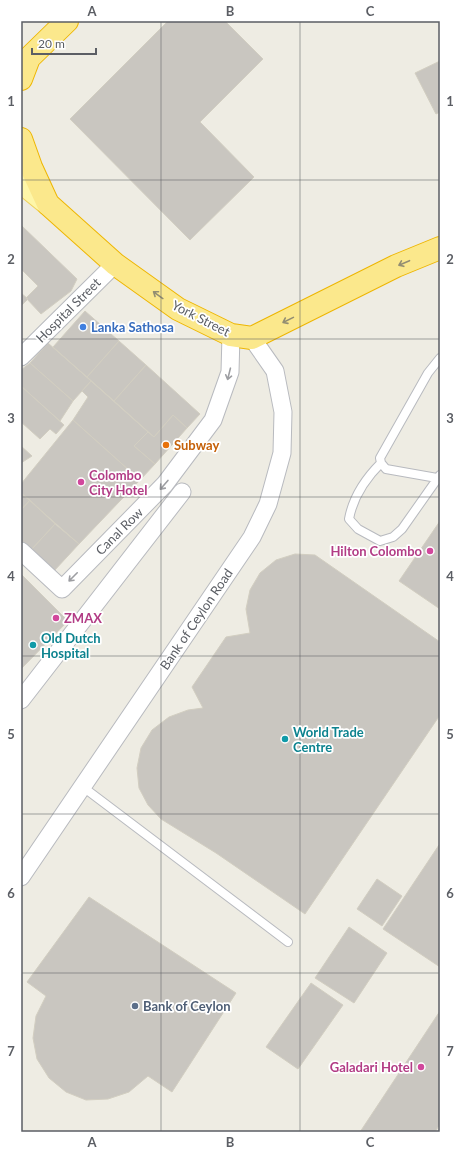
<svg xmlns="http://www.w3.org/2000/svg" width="461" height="1153" font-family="Lato,sans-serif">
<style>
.building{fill:#c9c6c0;stroke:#d2cec1}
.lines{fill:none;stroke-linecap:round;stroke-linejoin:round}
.lane-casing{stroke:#b8babf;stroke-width:10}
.street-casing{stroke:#b8babf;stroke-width:19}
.primary-casing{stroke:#efd15a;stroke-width:24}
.highway-casing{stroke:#eeb603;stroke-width:24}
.lane{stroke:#fff;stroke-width:8}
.street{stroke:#fff;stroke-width:17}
.primary{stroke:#fef6a8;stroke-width:22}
.highway{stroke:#fbe88c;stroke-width:22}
.oneway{stroke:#938e72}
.oneway2{stroke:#9d9ea2}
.grid{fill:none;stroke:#5b5e64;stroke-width:1;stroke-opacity:0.55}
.shop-dot{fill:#3f7fe0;stroke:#fff;stroke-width:1.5}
.food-dot{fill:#e8710a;stroke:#fff;stroke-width:1.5}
.hotel-dot{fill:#d1479c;stroke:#fff;stroke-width:1.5}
.culture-dot{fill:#0f9aa8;stroke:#fff;stroke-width:1.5}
.service-dot{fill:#5c6f8a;stroke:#fff;stroke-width:1.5}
.labels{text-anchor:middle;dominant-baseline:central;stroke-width:3.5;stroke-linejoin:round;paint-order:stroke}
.street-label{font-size:13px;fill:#5b5e64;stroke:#fff}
.shop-label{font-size:13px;font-weight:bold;fill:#366cbe;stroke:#fff;text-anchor:start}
.food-label{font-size:13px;font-weight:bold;fill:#c56008;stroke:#fff;text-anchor:start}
.hotel-label{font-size:13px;font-weight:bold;fill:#b23c85;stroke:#fff;text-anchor:start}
.culture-label{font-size:13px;font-weight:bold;fill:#0d838f;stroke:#fff;text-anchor:start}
.service-label{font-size:13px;font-weight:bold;fill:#4e5e75;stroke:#fff;text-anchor:start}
.neatline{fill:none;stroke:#5b5e64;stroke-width:1.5}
.grid-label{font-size:13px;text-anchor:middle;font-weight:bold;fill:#5b5e64}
</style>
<rect width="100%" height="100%" fill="#eeece3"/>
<!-- building -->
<path class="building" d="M168 21H225L263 59 200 122 254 177 190 240 70 119Z
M440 61V112L436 114 415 73Z
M22 226 77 279 71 291 41 314 26 298 38 286 21 269Z
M21 293 28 299 21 306Z
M85 311 119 341 87 377 53 347Z
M119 341 146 365 114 401 87 377Z
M48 343 91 381 73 401 30 363Z
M30 363 73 401 60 421 21 386V370Z
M146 365 200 414 187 428 173 415 154 437 114 401Z
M91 381 148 432 134 446 155 464 140 480 73 420 88 397 82 391Z
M21 386 64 425 56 434 50 429 40 439 21 422Z
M173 415 187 428 155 464 134 446 148 432 154 437Z
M73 420 140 480 79 544 21 493V484Z
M21 446 32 456 21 463Z
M21 493 30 500 21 510Z
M30 500 55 524 31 550 21 540V510Z
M440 521V609L399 581Z
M55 524 79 544 54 571 31 550Z
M295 554 315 555 440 642V715L305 914 216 853 161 819 148 805 139 788 137 768 141 748 152 730 169 717 188 710 203 708 192 687 226 637 250 633 246 609 250 590 260 573 276 560Z
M21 574 68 621 21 669Z
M439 845H440V967L383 929Z
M377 879 402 896 382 926 357 909Z
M89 897 236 993 172 1092 148 1076 129 1092 108 1099 86 1100 66 1092 49 1078 37 1059 33 1038 36 1016 46 996 27 982Z
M349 927 387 953 354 1003 315 978Z
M311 983 343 1005 298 1069 266 1047Z
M440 1011V1124L435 1132H360Z"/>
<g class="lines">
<!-- lane casing -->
<g class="lane-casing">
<path id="lane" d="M381 463C365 479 353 497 349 519L358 529 380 541 393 537 402 529 440 475
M437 478 386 469 381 463 380 458 428 373 440 358
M83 787 288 942"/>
</g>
<!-- street casing -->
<g class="street-casing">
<path id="street" d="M21 357 115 264
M21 551 62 589 165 484 213 420 230 372 231 335
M21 700 182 492
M21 877 252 537 268 504 282 453 283 412 275 371 252 338"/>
</g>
<!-- primary casing -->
<g class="primary-casing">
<path id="primary" d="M21 182 48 204"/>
</g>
<!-- highway casing -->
<g class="highway-casing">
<path id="highway" d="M21 79 29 58 67 21
M21 139 31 167 48 204 115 264 178 309 231 335 252 338 396 266 440 248"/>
</g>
<!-- lane -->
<use href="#lane" class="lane"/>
<!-- street -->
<use href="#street" class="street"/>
<!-- primary -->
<use href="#primary" class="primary"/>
<!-- highway -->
<use href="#highway" class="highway"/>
</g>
<!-- one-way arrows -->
<defs><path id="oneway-shaft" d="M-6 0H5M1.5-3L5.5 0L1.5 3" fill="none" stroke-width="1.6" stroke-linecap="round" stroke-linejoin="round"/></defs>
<g class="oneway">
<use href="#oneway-shaft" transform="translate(404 263) rotate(157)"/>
<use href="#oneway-shaft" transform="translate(158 295) rotate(-144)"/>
<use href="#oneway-shaft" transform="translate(288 320) rotate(154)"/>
</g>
<g class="oneway2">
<use href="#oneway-shaft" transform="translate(229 374) rotate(104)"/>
<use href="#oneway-shaft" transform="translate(164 485) rotate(131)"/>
<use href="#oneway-shaft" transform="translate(73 577) rotate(135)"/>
</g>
<!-- grid -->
<path class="grid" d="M161 21V1132M300 21V1132M21 180H440M21 339H440M21 497H440M21 656H440M21 814H440M21 973H440"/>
<!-- markers -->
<circle class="shop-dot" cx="83" cy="327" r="4"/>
<circle class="food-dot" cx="166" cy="445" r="4"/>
<g class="hotel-dot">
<circle cx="81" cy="482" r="4"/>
<circle cx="430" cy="551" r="4"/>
<circle cx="56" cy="618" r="4"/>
<circle cx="421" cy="1067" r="4"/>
</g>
<g class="culture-dot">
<circle cx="33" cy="645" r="4"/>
<circle cx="285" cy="739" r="4"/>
</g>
<circle class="service-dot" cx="135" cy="1006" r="4"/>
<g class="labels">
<!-- street labels -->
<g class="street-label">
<text transform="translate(68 310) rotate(-45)">Hospital Street</text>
<text transform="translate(201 318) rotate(27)">York Street</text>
<text transform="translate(119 531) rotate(-45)">Canal Row</text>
<text transform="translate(196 619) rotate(-56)">Bank of Ceylon Road</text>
</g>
<!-- shop labels -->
<g class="shop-label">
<text x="91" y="327">Lanka Sathosa</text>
</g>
<!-- food labels -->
<g class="food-label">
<text x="174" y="445">Subway</text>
</g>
<!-- hotel labels -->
<g class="hotel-label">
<text x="89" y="475">Colombo<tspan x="89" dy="15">City Hotel</tspan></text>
<text x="422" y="551" text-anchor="end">Hilton Colombo</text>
<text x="64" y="618">ZMAX</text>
<text x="413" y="1067" text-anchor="end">Galadari Hotel</text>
</g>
<!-- culture labels -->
<g class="culture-label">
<text x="41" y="638">Old Dutch<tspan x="41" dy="15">Hospital</tspan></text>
<text x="293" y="732">World Trade<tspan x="293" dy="15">Centre</tspan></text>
</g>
<!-- service labels -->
<g class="service-label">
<text x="143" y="1006">Bank of Ceylon</text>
</g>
</g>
<!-- border -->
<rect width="461" height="1153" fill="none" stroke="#ffffff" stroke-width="44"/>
<!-- scale -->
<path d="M32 48v6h64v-6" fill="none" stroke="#5b5e64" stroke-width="2"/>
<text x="38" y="48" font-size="12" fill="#5b5e64" stroke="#ffffff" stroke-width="3" paint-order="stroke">20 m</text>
<rect x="22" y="22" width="417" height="1109" class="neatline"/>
<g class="grid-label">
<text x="92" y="16">A</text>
<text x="230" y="16">B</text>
<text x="370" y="16">C</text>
<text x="11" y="106">1</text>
<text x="450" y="106">1</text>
<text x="11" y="264">2</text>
<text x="450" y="264">2</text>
<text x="11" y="423">3</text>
<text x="450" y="423">3</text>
<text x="11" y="581">4</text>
<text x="450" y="581">4</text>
<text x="11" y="739">5</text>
<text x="450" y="739">5</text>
<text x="11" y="898">6</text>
<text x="450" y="898">6</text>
<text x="11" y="1056">7</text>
<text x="450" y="1056">7</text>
<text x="92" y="1147">A</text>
<text x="230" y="1147">B</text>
<text x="370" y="1147">C</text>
</g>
</svg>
